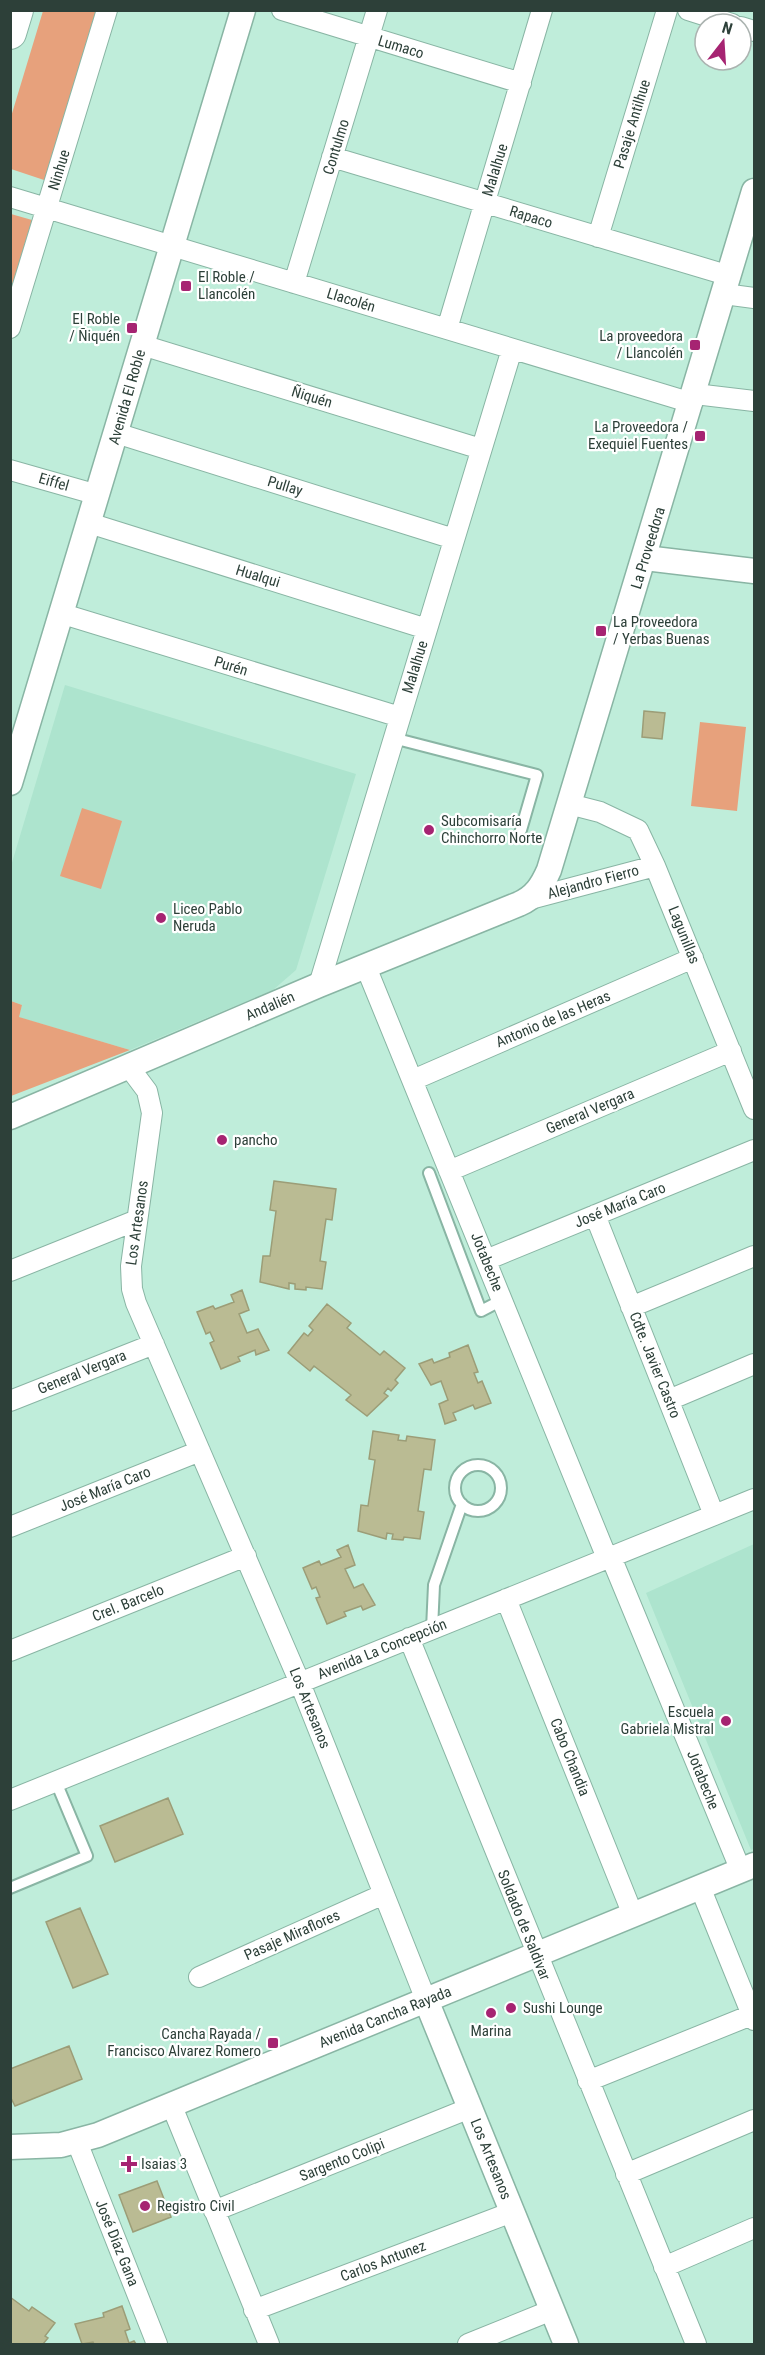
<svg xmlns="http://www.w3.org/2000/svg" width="765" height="2355" font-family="'Roboto Condensed',sans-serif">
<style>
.built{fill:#ade4ce}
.green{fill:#e7a17c}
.building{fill:#babb93;stroke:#9c9d77;stroke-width:1.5}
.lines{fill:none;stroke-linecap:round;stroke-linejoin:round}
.service-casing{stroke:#89b5a4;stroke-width:14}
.minor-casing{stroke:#89b5a4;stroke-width:22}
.tertiary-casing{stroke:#89b5a4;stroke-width:27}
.primary-casing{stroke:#89b5a4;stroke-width:34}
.service{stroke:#fff;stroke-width:10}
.minor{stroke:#fff;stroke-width:20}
.tertiary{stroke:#fff;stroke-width:24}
.primary{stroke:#fff;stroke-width:32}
.poi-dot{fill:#a62472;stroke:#fff;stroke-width:2}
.labels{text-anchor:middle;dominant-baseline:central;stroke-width:4.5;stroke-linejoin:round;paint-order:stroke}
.street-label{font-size:15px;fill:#2d4039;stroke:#fff}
.poi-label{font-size:15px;fill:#2d4039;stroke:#fff;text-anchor:start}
</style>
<rect width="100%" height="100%" fill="#bfedda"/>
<!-- built -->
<path class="built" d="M65 685 356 774 296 970 273 990 130 1050 18 1017 22 1005 11 1001V866Z
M754 1544V1849L751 1850 646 1593Z"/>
<!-- green -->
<path class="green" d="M43 11H103L53 183 11 169 10 120Z
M11 214 32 220 11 292 10 214Z
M700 722 746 727 737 811 691 806Z
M82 808 122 821 101 889 60 876Z
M11 1001 22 1005 19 1017 130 1050 11 1096Z"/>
<!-- building -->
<path class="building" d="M644 711 665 713 662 739 642 737Z
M274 1181 336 1189 332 1220 326 1219 320 1261 326 1262 322 1289 306 1287V1290L295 1289V1284L289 1283V1289L260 1282 263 1256H270L276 1211 270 1210Z
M242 1290 249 1310 239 1314 247 1333 258 1329 269 1350 256 1355 255 1350 238 1357 240 1361 221 1369 210 1343 214 1341 210 1332 206 1334 197 1312 213 1306 215 1309 234 1302 231 1295Z
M327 1304 351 1323 347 1328 380 1355 384 1351 405 1368 395 1380 398 1383 391 1391 388 1388 384 1393 388 1396 367 1416 346 1400 351 1395 314 1366 310 1371 288 1353 304 1333 308 1336 313 1330 309 1326Z
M468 1345 478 1372 474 1373 478 1383 482 1381 491 1403 475 1409 473 1405 453 1413 456 1420 445 1424 439 1404 448 1400 441 1381 431 1385 419 1364 432 1359 434 1363 450 1357 449 1353Z
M373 1431 399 1435 398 1440 406 1441 407 1436 435 1440 431 1470 424 1469 418 1511 424 1512 420 1539 404 1537 403 1540 392 1539 393 1534 387 1533 386 1539 358 1531 361 1505 368 1506 375 1460 369 1459Z
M348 1545 355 1565 345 1569 354 1588 363 1584 375 1605 363 1610 361 1606 344 1612 346 1616 327 1624 316 1598 320 1597 316 1587 312 1589 303 1568 319 1561 321 1565 341 1557 337 1550Z
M168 1798 183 1834 115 1862 100 1826Z
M80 1908 108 1974 73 1988 46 1922Z
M69 2046 82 2079 15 2106 10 2096V2069Z
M157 2181 171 2217 133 2232 119 2195Z
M10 2297 29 2311 32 2307 55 2323 45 2336 48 2338 43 2344H10Z
M122 2306 130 2329 125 2331 129 2343 134 2341 136 2344H94L93 2342 82 2344 75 2324 104 2317 103 2313Z"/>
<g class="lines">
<!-- service casing -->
<g class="service-casing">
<path id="service" d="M393 738 537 775 521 830
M429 1173 481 1311 502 1300
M455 1488a23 23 0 1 1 46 0a23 23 0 1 1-46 0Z
M432 1629 434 1585 462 1504
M10 1888 87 1856 56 1782"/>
</g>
<!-- minor casing -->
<g class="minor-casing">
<path id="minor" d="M282 10 521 83
M688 10 732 24
M741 27 754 31
M332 157 730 276
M10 197 692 403
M598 237 667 10
M294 283 377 10
M724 294 754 298
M10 328 107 10
M447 329 542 10
M142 345 481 449
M695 394 754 401
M116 433 454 539
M10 470 98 495
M89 523 427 629
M63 614 400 717
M569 804 600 812 638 830 655 866 754 1109
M530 899 655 866
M366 967 607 1558
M319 985 512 349
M129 1067 147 1091 152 1113 131 1266 132 1289 136 1303 300 1683 426 2000
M413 1080 693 958
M449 1171 731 1051
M595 1215 714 1515
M486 1260 754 1150
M10 1271 137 1220
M631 1307 754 1256
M669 1400 754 1364
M10 1401 154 1344
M10 1527 200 1451
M611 1557 741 1871
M506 1599 633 1915
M409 1638 696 2344
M10 1651 246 1556
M10 1800 754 1499
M700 1887 754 2020
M199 1977 384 1894
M588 2081 754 2014
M171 2104 269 2344
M77 2142 157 2344
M626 2174 754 2120
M214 2211 470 2108
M664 2267 754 2228
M254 2310 512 2212
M468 2344 552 2310"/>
</g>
<!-- tertiary casing -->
<g class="tertiary-casing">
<path id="tertiary" d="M645 558 754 571
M10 783 243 10
M10 1117 319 985 519 904C535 897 542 886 549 870L754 191
M426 2000 566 2344
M10 2147 61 2145 98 2135 754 1865"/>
</g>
<!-- primary casing -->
<g class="primary-casing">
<path id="primary" d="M10 33 17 10"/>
</g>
<!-- service -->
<use href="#service" class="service"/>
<!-- minor -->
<use href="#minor" class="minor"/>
<!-- tertiary -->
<use href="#tertiary" class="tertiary"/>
<!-- primary -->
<use href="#primary" class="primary"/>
</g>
<!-- markers -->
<g class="poi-dot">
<rect x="180" y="280" width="12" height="12" rx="3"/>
<rect x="126" y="322" width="12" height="12" rx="3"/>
<rect x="689" y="339" width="12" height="12" rx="3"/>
<rect x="694" y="430" width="12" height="12" rx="3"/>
<rect x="595" y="625" width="12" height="12" rx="3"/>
<circle cx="429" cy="830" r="6"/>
<circle cx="161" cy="918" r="6"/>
<circle cx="222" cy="1140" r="6"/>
<circle cx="726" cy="1721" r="6"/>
<circle cx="511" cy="2008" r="6"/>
<circle cx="491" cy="2013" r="6"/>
<rect x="267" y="2037" width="12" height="12" rx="3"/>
<path d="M126 2155h6v6h6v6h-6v6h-6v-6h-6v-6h6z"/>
<circle cx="145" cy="2206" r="6"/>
</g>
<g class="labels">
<!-- street labels -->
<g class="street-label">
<text transform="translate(401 47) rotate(17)">Lumaco</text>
<text transform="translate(632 124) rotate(-73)">Pasaje Antilhue</text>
<text transform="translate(336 147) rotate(-73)">Contulmo</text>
<text transform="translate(59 170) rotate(-73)">Ninhue</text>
<text transform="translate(495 170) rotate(-73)">Malalhue</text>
<text transform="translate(531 217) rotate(17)">Rapaco</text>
<text transform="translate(351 300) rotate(17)">Llacolén</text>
<text transform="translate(127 397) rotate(-74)">Avenida El Roble</text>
<text transform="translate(312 397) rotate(17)">Ñiquén</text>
<text transform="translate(54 482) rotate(16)">Eiffel</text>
<text transform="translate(285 486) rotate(17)">Pullay</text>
<text transform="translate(648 548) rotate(-73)">La Proveedora</text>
<text transform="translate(258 576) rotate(17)">Hualqui</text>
<text transform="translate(231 666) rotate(17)">Purén</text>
<text transform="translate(415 667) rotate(-73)">Malalhue</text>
<text transform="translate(593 882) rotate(-15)">Alejandro Fierro</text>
<text transform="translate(684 935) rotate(68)">Lagunillas</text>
<text transform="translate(270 1006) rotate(-23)">Andalién</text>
<text transform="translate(553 1019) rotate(-23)">Antonio de las Heras</text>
<text transform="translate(590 1111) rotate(-23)">General Vergara</text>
<text transform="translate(620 1205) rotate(-22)">José María Caro</text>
<text transform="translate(137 1223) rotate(-82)">Los Artesanos</text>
<text transform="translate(487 1262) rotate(68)">Jotabeche</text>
<text transform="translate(655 1365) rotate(68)">Cdte. Javier Castro</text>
<text transform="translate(82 1372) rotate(-22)">General Vergara</text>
<text transform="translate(105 1489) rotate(-22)">José María Caro</text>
<text transform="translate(128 1603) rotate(-22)">Crel. Barcelo</text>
<text transform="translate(382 1649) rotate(-22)">Avenida La Concepción</text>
<text transform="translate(310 1708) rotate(68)">Los Artesanos</text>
<text transform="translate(570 1757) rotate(68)">Cabo Chandia</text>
<text transform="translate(703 1780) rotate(68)">Jotabeche</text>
<text transform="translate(524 1925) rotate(68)">Soldado de Saldivar</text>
<text transform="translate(292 1935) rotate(-24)">Pasaje Miraflores</text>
<text transform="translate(385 2017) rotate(-22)">Avenida Cancha Rayada</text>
<text transform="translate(491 2159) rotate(68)">Los Artesanos</text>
<text transform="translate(342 2160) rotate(-22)">Sargento Colipi</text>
<text transform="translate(117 2243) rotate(68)">José Díaz Gana</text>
<text transform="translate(383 2261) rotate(-21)">Carlos Antunez</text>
</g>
<!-- poi labels -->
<g class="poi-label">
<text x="198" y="277">El Roble /<tspan x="198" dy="17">Llancolén</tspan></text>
<text x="120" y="319" text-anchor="end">El Roble<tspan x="120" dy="17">/ Ñiquén</tspan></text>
<text x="683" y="336" text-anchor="end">La proveedora<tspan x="683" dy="17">/ Llancolén</tspan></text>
<text x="688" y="427" text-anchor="end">La Proveedora /<tspan x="688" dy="17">Exequiel Fuentes</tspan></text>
<text x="613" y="622">La Proveedora<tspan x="613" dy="17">/ Yerbas Buenas</tspan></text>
<text x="441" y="821">Subcomisaría<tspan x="441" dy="17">Chinchorro Norte</tspan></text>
<text x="173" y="909">Liceo Pablo<tspan x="173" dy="17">Neruda</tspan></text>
<text x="234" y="1140">pancho</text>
<text x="714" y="1712" text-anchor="end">Escuela<tspan x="714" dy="17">Gabriela Mistral</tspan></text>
<text x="523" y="2008">Sushi Lounge</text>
<text x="491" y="2031" text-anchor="middle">Marina</text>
<text x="261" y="2034" text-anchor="end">Cancha Rayada /<tspan x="261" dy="17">Francisco Alvarez Romero</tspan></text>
<text x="141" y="2164">Isaias 3</text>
<text x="157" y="2206">Registro Civil</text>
</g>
</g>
<!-- border -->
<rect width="765" height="2355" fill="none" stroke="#2d4039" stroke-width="24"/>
<!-- north arrow -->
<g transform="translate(723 42) rotate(17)"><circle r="28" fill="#ffffff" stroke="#abb3b0" stroke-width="1.5"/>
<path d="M0-4.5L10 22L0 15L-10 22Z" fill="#a62472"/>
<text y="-9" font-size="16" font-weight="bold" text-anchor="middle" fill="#2d4039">N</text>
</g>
</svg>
